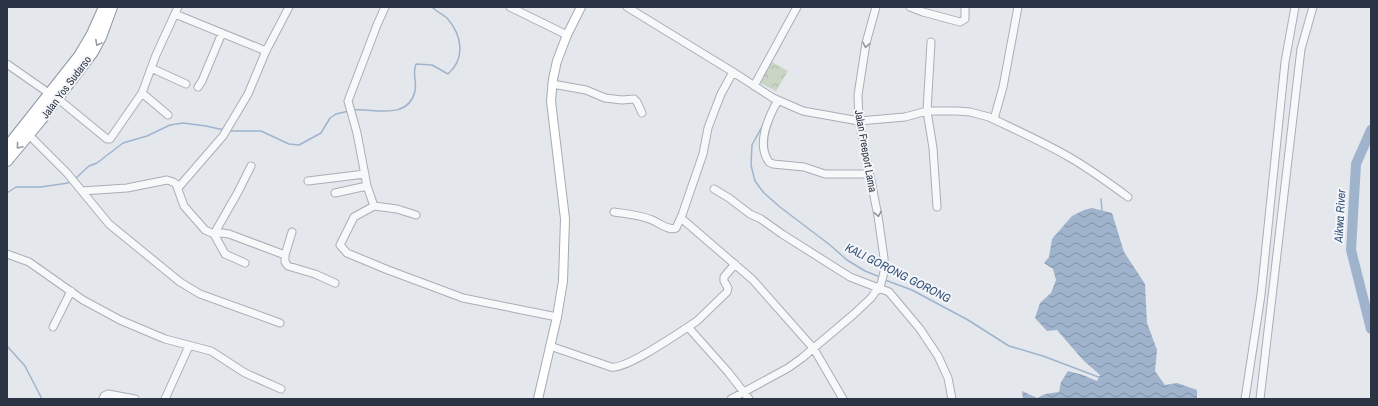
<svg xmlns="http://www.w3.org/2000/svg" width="1378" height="406" font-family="'Archivo Narrow',sans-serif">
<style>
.park{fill:url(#park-crowns)}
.water{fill:url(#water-waves)}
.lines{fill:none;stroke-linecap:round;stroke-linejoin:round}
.stream{stroke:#9fb4cc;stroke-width:1.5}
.river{stroke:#9fb4cc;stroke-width:10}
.minor-casing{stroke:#a9aeb7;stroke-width:9}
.major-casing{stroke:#a3abb8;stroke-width:10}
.highway-casing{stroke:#8b94a3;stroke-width:12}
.minor{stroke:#f7f8fa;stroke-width:7}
.major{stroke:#fff;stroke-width:8}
.highway{stroke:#fff;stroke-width:10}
.oneway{stroke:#959aa2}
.oneway2{stroke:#9196a0}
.labels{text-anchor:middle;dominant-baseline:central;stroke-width:4;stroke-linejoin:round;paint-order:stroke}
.street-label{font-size:11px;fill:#2b3445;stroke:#f4f6f9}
.water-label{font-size:12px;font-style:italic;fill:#34527a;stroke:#f4f6f9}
</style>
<defs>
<pattern id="park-crowns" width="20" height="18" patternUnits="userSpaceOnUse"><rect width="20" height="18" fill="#c9d6c5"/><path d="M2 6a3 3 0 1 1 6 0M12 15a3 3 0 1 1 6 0" fill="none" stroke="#adb8ab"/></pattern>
<pattern id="water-waves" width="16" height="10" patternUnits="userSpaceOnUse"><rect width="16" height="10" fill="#9fb4cc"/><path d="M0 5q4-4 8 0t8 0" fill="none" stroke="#8293a7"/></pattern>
</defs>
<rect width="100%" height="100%" fill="#e4e7ec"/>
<!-- park -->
<path class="park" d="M770 61 788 71 776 91 760 83Z"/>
<!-- water -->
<path class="water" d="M1092 208 1112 213 1124 252 1145 284 1147 323 1157 350 1155 371 1165 385 1177 383 1197 390V399H1023L1022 391 1037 398 1045 394 1059 392 1061 382 1068 371 1083 375 1097 381 1100 375 1083 360 1057 330 1047 331 1035 318 1040 303 1051 293 1056 280 1053 269 1044 263 1049 257 1052 239 1072 216 1084 210Z"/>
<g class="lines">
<!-- stream -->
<path class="stream" d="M353 110C374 108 408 121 415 91 417 82 412 73 416 64L432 65 448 74C466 58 462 35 447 18 442 14 436 11 432 7
M764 123 752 145 751 165 755 181 764 193 780 207 830 245 847 260 865 271 880 277
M229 131H261L289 144 299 145 321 133 330 118 336 114 349 111
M75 179 89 166 97 163 123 143 147 136 170 125 183 123 206 126 224 130
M7 193 16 187H41L68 183 71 181
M1101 199 1102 211
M885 280 912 290 968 320 1009 346 1043 356 1101 378
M7 346 25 366 42 399"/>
<!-- river -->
<path class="river" d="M1371 130 1356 164 1351 250 1371 329"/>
<!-- minor casing -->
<g class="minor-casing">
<path id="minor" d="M385 7 377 25 348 101 357 133 367 186 374 206 354 217 340 245 347 253 388 270 463 298 557 317
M510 7 567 35
M627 7 733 72 773 98 803 111 859 121 905 117 927 111H957L970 112 989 117C1016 130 1043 142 1069 157 1090 169 1109 183 1128 197
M910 7 923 12 960 22 965 19V7
M175 14 266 51
M931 42 927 111 933 148 937 207
M7 64 50 94
M151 68 186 84
M552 84 586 90 605 98 622 100 634 99 637 102 642 113
M754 86 797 7
M198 87 202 81 222 33
M142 93 168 115
M57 98 107 139H110L142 93 156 55 178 7
M778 100C768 118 756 144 769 162L773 164 804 167 825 174H869
M994 119 1003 87 1018 7
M29 135 67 173 109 224 180 282 200 294 280 323
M308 181 365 174
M178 188 223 136 248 94 266 51 289 7
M714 189 729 198 750 214 761 219 782 234 850 277 889 292 920 329 938 356 948 378 952 399
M82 191 127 188 167 180 173 182 176 184 184 206 205 230 214 234 222 233 229 234 285 255V262L288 266 315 274 335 283
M335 193 367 186
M374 206 397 209 416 215
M614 212C627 214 640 215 652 220 659 223 669 231 676 228L682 215 703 154 708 128 714 112 721 94 733 72
M681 218 753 280 814 349 843 399
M7 254 29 262 83 300 120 320 165 339 211 351 245 373 281 389
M285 255 292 232
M245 263 225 254 214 234 238 192 251 166
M53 327 71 291
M688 327 697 321 727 292 728 288 724 281V277L735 264
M550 346 611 367C625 370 674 336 688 327L728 372 749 399
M103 399 104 396 108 394 135 399
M165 399 189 346
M731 399 788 368 802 358 854 314 871 298 881 284 884 272V258L878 216 859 121 858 95 866 43 876 7
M1245 399 1261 295 1285 62 1295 7
M1260 399 1301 49 1313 7"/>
</g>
<!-- major casing -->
<g class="major-casing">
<path id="major" d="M538 399 557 317 563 281 565 219 551 101 553 79 557 61 567 35 581 7"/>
</g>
<!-- highway casing -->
<g class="highway-casing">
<path id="highway" d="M7 147 79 56 92 34 104 7
M7 161 41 120 93 52 101 37 112 7"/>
</g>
<!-- minor -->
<use href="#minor" class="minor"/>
<!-- major -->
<use href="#major" class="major"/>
<!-- highway -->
<use href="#highway" class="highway"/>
</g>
<!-- one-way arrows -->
<defs><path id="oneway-chevron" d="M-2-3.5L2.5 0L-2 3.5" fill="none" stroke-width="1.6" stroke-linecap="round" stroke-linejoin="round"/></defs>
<g class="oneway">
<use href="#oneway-chevron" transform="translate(98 43) rotate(118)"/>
<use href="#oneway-chevron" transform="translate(19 146) rotate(130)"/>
</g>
<g class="oneway2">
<use href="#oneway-chevron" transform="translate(866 45) rotate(101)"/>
<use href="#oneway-chevron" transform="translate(878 214) rotate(79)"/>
</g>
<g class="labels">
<!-- street labels -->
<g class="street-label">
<text transform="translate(66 87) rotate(-53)">Jalan Yos Sudarso</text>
<text transform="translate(866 151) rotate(80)">Jalan Freeport Lama</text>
</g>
<!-- water labels -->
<g class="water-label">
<text transform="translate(1340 216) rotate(-87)">Aikwa River</text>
<text transform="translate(898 273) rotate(27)">KALI GORONG GORONG</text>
</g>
</g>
<!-- border -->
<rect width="1378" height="406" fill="none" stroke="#2b3445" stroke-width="16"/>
</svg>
